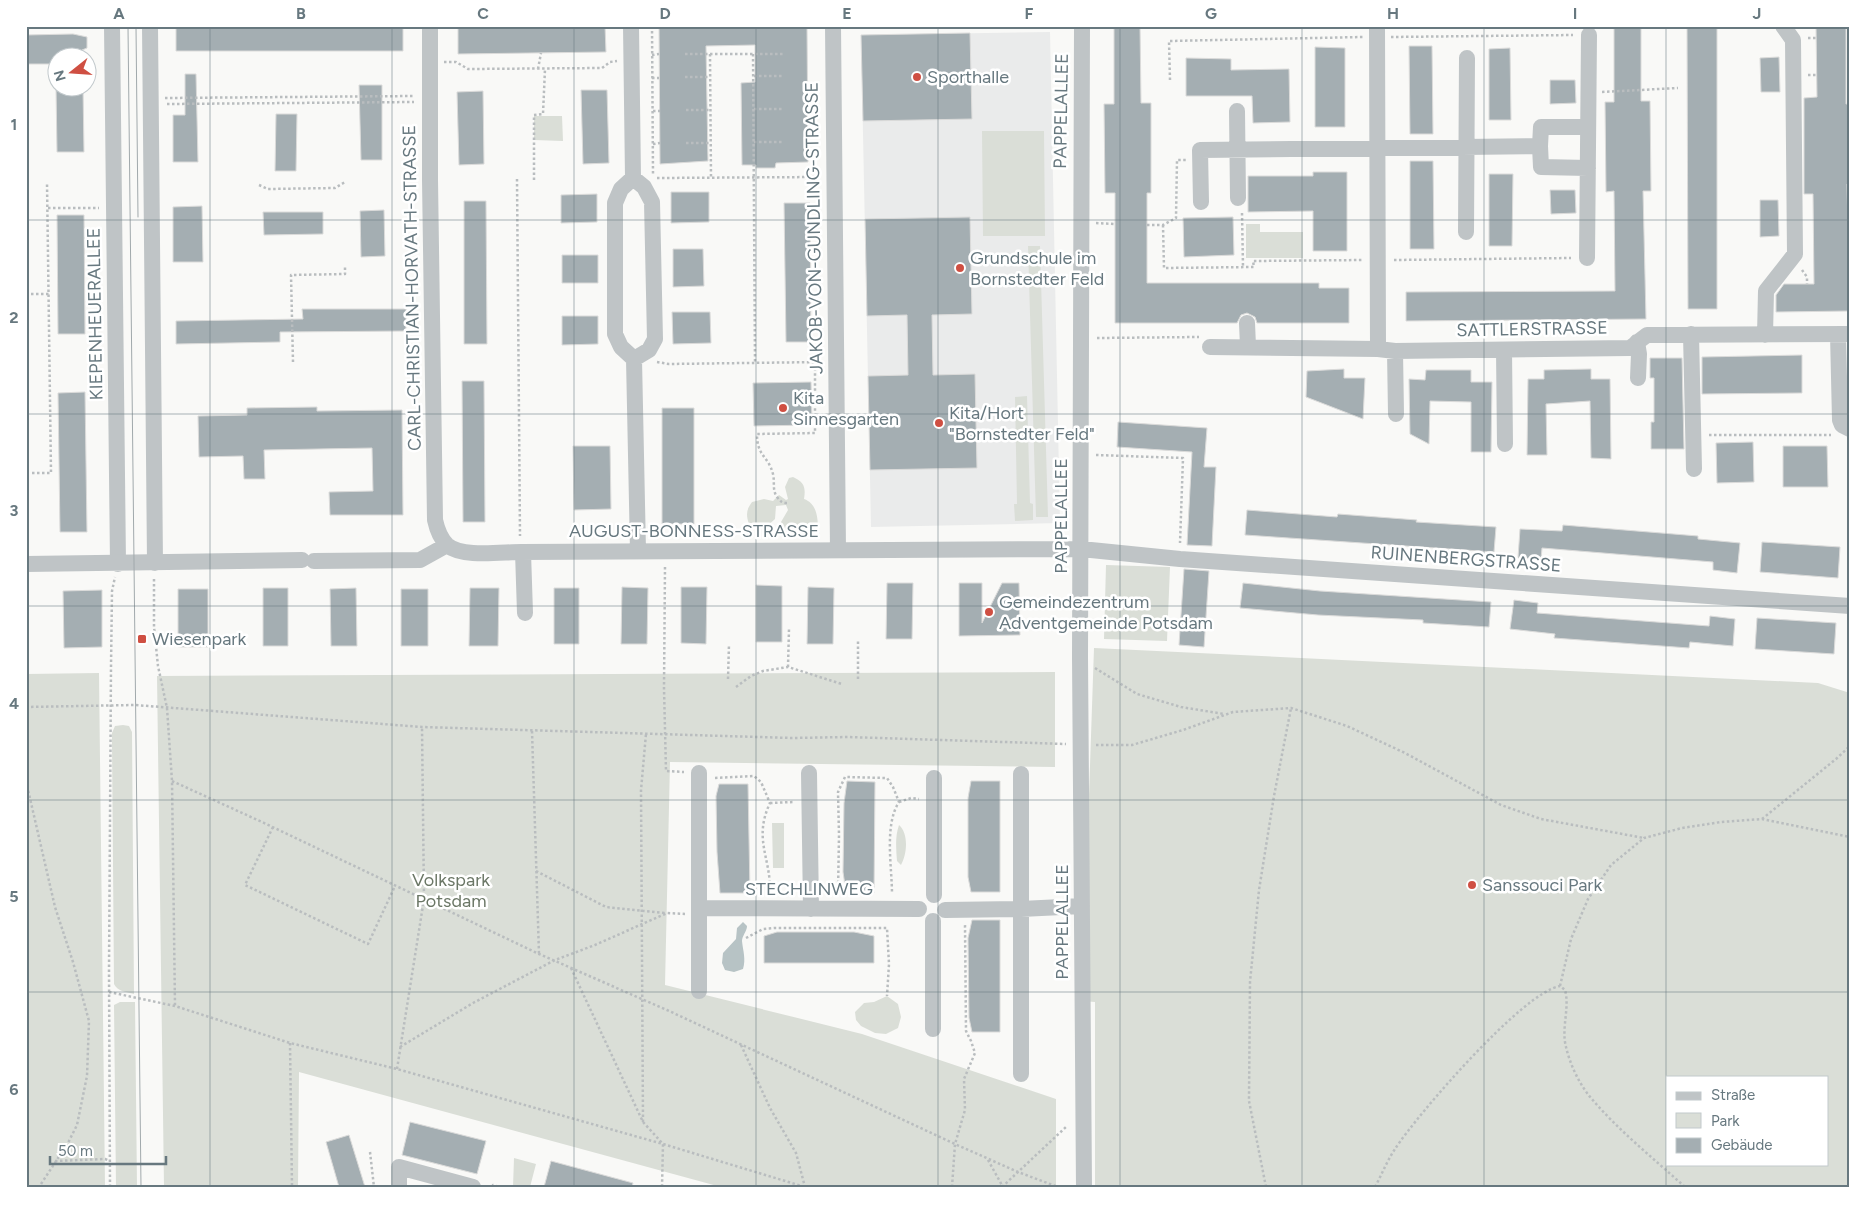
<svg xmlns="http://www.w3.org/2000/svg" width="1876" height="1213" font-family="Figtree,sans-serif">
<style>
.built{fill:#eaebeb}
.green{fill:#daded7;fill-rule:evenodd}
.water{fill:#b7c3c5}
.building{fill:#a4aeb2;stroke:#dbdbda}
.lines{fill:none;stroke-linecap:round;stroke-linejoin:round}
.path{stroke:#b9bdbf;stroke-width:2.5;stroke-dasharray:2.5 2.5;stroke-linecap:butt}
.minor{stroke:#bfc4c6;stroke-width:16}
.tram{stroke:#a1a9ac;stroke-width:1}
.grid{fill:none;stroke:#67787f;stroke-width:1;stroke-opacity:0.55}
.poi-dot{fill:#cf4f42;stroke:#fff;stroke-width:2}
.labels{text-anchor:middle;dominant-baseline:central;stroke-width:5;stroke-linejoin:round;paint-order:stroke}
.poi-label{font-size:18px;fill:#67787f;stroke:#fff;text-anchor:start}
.street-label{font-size:18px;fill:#67787f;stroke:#fff}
.park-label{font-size:18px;fill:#6b7766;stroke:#fff}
.neatline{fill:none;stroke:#67787f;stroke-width:2}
.grid-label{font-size:16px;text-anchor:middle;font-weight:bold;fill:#67787f}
</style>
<rect width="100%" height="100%" fill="#f9f9f7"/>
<!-- built -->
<path class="built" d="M1050 32 1060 523 871 527 861 35Z"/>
<!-- green -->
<path class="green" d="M534 116H562L563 141 534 140Z
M982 131H1044L1045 236H983Z
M1246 224H1260V232H1303V258H1246Z
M1028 246H1040L1048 517H1036Z
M1027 396 1030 503 1033 504V520L1015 521 1014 504H1017L1015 397Z
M793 477C804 482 806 487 804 499 818 504 818 520 818 533H782L781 522 788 510 786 505 776 506 775 519 766 527 758 529 749 524C746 515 746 510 752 502L764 499 773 501 779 495 786 500 788 499 785 487 789 478Z
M1106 565 1170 567 1167 641 1104 639Z
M1094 648 1818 683 1850 693V1187H1095V1002L1082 1001ZM1667 1077H1827V1164H1667Z
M1055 672V767L670 762 665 985 862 1034 1056 1099V1187H721L299 1072 298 1187H164L157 676Z
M99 673 105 1187H26V674Z
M123 725 129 726 132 732 134 994C126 992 117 991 114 984L112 743V733L115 726Z
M772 823H784V868H773Z
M899 825C909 834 907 854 901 865L897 861C896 849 895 836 899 825Z
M887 996 898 1004 901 1017 898 1028 886 1034 875 1033 861 1026 856 1020 855 1012 864 1003 874 1002Z
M120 1002H135L137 1187H116L114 1005Z
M514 1158 536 1164 530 1187H513Z"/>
<!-- water -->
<path class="water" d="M743 922 747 926C747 931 742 936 742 941 743 951 746 959 743 969L734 972 725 970 722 963 723 953 736 939 737 928Z"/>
<!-- building -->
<path class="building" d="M176 26H403V51H176Z
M458 26H605L606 52 458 54Z
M659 26H807L808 162 776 163 775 168H756V165H742L741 83 755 82V45L706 46 708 161 660 164Z
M1114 26H1140L1141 103H1151V193H1147V283H1319V288H1349V323H1257L1255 317 1247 313 1241 315 1237 323H1115V193H1105L1104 104H1114Z
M1614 26H1641V101H1650L1651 191H1643L1646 319 1406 321V292L1615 291 1614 191 1606 192 1605 102H1614Z
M1687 26H1717V309H1688Z
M1816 26H1846V104H1850V183L1847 184 1850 311 1776 312V295L1784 284H1814L1813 194H1804V98L1817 97Z
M970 33 972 119 863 121 861 35Z
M73 34 87 37V48L82 50 83 58H58V64H26V35Z
M1409 46H1432L1433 134H1410Z
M1315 47 1345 48V127H1315Z
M1510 48 1511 120H1489V49Z
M1779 57 1780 92H1761L1760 58Z
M1186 58 1231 59V70L1289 69 1290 122 1253 123 1252 96H1186Z
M185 74H196L198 162H173V115H185Z
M1550 80H1575L1576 103 1550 104Z
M359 85H382V160H361Z
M56 88H83L84 152H57Z
M581 90H607L609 163 583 164Z
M483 91 484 164 459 165 457 92Z
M276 114H297L296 171H275Z
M1410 161H1433L1434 249H1410Z
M1313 172H1347V251H1313V211L1248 212V176H1313Z
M1489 174H1513L1512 246H1489Z
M1550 190H1575L1576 213 1551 214Z
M671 192H709V222L671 223Z
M597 194V222L561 223V195Z
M1760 200H1778L1779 236 1760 237Z
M464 201H486L487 344H464Z
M784 203H810L811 342H786Z
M202 206 203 262H173V207Z
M384 210 385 256 361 257 360 211Z
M263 212H323V234L264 235Z
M57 215H84L85 334H58Z
M970 217 972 314 932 315 933 375 975 374 977 468 870 470 868 376 908 375 907 315 867 316 865 219Z
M1233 217 1234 255 1184 257 1183 218Z
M673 249H703L704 286 673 287Z
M562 255H598V283H562Z
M302 309H406V331L280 332V342L176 344V321L303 319Z
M672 312H710L711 343 673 344Z
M562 316H598V344L562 345Z
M1802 355V393L1702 394V357Z
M1650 358H1682L1684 449H1651V422H1654V378H1650Z
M1344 369V378H1365L1363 419 1306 397 1307 371Z
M1591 369V379H1610L1611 459 1591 458 1590 401 1546 404 1547 455H1527L1528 379H1544V370Z
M1426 370H1471V382H1492L1491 452H1471V402L1430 401 1429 444 1410 434 1409 379 1425 380Z
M462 381H484L485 522H463Z
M811 382 812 425 754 426 753 383Z
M85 392 87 532H60L58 393Z
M317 407V411L402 410 403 515H330L329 492 373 491 372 448 264 450 265 479H244L243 456 199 457 198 416 247 415V408Z
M662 408H694V524H662Z
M1118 422 1207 428 1204 467H1216L1212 546 1187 545 1192 452 1117 447Z
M1753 442 1754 482 1717 483 1716 443Z
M573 446H610L611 509 574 510Z
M1783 446H1827L1828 487H1783Z
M1247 510 1337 517 1338 514 1417 520 1416 522 1496 527 1494 552 1245 535Z
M1563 525 1698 536V539L1740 543 1737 573 1713 570V562L1542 548 1541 559 1518 558 1520 529 1562 531Z
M1762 542 1840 547 1838 578 1760 572Z
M1184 569 1209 571 1204 647 1179 645Z
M887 583H913L912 639H886Z
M959 583H982V623L1002 583H1019L1020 635 959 636Z
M1243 583 1320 591 1491 602 1489 627 1423 623V620L1318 615 1240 608Z
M756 585 782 586V642H756Z
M622 587 648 588 647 644H621Z
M681 587H707L706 644 681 643Z
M808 587 834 588 833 644H807Z
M263 588H288V646H263Z
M356 588 357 646H331L330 589Z
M470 588H499L498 646H469Z
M554 588H579V644H554Z
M178 589H208V647H178Z
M401 589H428V646H401Z
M102 590V647L64 648 63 591Z
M1514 600 1538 603 1537 613 1709 626 1710 616 1735 619 1733 646 1690 642 1689 648 1554 638 1555 634 1510 629Z
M1757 618 1836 623 1834 654 1755 649Z
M847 781 875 782 874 893 846 892 843 872 844 803Z
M971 781H1000V892H971L968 877V798Z
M719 784H748L750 893H720L717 852 716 796Z
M972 920H1000V1032H972L969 1018 968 938Z
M777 932H854L874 936V963H764V936Z
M410 1122 486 1141 477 1174 402 1155Z
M349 1135 365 1187H339L326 1142Z
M551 1161 633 1183 632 1187H544Z"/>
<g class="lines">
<!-- path -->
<path class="path" d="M652 26 653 174
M1391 37 1573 35
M1808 38H1816
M685 54H783
M710 54 711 178
M753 54 755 363
M652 55 659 54
M444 62H456L468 69 602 68 610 62 617 61
M538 69 541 53
M1808 75H1816
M754 76H782
M685 77H710
M652 78H659
M1170 80 1169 41 1363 37
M1602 92 1678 88
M165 98 414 96
M167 104 414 102
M754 109H782
M686 110H711
M653 111H660
M754 142H782
M686 143H711
M653 144 660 143
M657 178 819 177
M517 179 520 536
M534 180V115L543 114 545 69
M259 185 268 189 335 188 345 182
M48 208H99
M1242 213 1243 267
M1096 223 1115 224
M1147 225H1163L1176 218 1177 160H1186
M1163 225 1164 268 1254 267 1253 261 1363 260
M1394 260 1571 258
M1802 270 1807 277V284
M26 294H49
M1097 338 1199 337
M293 362 291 275 345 274V266
M657 362 669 364 822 362
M1709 435H1831
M1096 455 1183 458 1180 543
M32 473H51L47 183
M787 503C782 503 780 501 777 497 772 490 775 482 773 474 768 455 757 457 757 434L815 433V363
M665 567 664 688 666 771 684 772
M154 579V627L158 666 167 708 172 781 175 1006
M788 667 789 629
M1095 668 1137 694 1181 707 1224 714
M728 679 729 644
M858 679V641
M736 687 751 676 763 671 788 667 842 684
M26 707 135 705 422 727 792 738 848 737 1066 744
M532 731 539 954
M1096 745H1132L1183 730 1233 712 1291 708 1347 726 1405 753 1501 805 1541 819 1644 838
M715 778 754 776 761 782 770 803C753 839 771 858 770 892
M26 781 55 907 73 962 89 1021 87 1076 77 1125 68 1143 39 1187
M172 781 262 822 539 954 667 1010 955 1144 1018 1172 1058 1187
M899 802 911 798 919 799
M770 803 793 802
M1762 819 1836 759 1850 746
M273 827 245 885 368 944 395 886
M536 871 606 907 665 913
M838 893 839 835 838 792 845 777 887 778 893 787 899 802C884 825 892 867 892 894
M746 938 763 929 774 928H887L889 964 887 996
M571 968 643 1122 663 1144 662 1187
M1560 986 1571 939 1588 899 1611 865 1644 838 1682 828 1721 822 1762 819 1850 837
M109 992 175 1006 290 1043 397 1069 663 1144 805 1187
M290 1043 292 1187
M741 1045 770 1108 796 1153 805 1187
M400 1047 473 1003 555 960 595 945 667 913 685 914
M397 1069 424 899 422 727
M643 1122 641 790 646 734
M370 1152 374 1187
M988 1160 1003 1187
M55 1161 105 1159 110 1161
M110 1187 109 970 111 667 112 591 115 577
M492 1187 493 1185 499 1187
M952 1187 955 1144 965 1110 964 1079 975 1053 971 1041 966 1031 965 925
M1002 1187 1067 1126
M1266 1187 1249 1101 1250 982 1259 890 1274 796 1291 708
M1375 1187C1382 1174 1387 1161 1395 1149 1417 1115 1523 992 1560 986L1565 990C1570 1008 1561 1028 1566 1047 1570 1064 1579 1084 1591 1098 1618 1130 1653 1158 1685 1187"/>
<!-- minor -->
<path class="minor" d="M112 26 118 564
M150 26 155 563
M430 26V180L435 520C437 529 440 538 447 545 462 558 501 552 521 552L1081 549 1180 559 1850 606
M631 26 633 178 621 189 615 203V334L621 347 634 359 638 551
M833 26 838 550
M1082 26 1080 657 1084 1187
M1377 26 1378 349
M1237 111 1238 198
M1540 146 1541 127H1588
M633 178 644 187 652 202 655 339 649 350 634 359
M1201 202 1200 150 1540 146 1541 167 1588 168
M1466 232 1467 58
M1587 258 1589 35
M1247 323 1248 346
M1691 334 1694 469
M1838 334 1840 420 1842 425 1850 429
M1765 335 1766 291 1795 254 1793 40 1783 26
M1637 342 1639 354 1638 378
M1210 347 1378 349 1395 351 1630 348 1647 335 1850 334
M1504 350 1505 444
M1395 351 1396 414
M523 552 525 613
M314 561 420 560 447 545
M26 564 302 560
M809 773 811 909
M1021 774V1074
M934 895V778
M699 908 919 909
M945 910 1021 909 1082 906
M933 921V1029
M699 991V773
M399 1187V1167L473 1187"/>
<!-- tram -->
<path class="tram" d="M128 26 141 1187
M136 26 138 217"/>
</g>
<!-- grid -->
<path class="grid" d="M210 26V1187M392 26V1187M574 26V1187M756 26V1187M938 26V1187M1120 26V1187M1302 26V1187M1484 26V1187M1666 26V1187M26 220H1850M26 414H1850M26 606H1850M26 800H1850M26 992H1850"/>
<!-- markers -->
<g class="poi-dot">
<circle cx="917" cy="77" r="5"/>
<circle cx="960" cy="268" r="5"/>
<circle cx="783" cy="408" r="5"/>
<circle cx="939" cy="423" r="5"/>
<circle cx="989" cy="612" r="5"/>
<rect x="137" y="634" width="10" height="10" rx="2.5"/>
<circle cx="1472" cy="885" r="5"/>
</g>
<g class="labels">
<!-- poi labels -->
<g class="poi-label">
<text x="927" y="77">Sporthalle</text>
<text x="970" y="258">Grundschule im<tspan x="970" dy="21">Bornstedter Feld</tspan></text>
<text x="793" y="398">Kita<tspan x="793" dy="21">Sinnesgarten</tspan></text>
<text x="949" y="413">Kita/Hort<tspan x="949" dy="21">"Bornstedter Feld"</tspan></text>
<text x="999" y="602">Gemeindezentrum<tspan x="999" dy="21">Adventgemeinde Potsdam</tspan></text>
<text x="152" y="639">Wiesenpark</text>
<text x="1482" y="885">Sanssouci Park</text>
</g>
<!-- street labels -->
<g class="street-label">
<text transform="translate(1061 111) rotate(-89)">PAPPELALLEE</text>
<text transform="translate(814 228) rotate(-91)">JAKOB-VON-GUNDLING-STRASSE</text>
<text transform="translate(412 288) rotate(-91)">CARL-CHRISTIAN-HORVATH-STRASSE</text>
<text transform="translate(95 314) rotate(-91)">KIEPENHEUERALLEE</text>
<text transform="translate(1532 329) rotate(-1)">SATTLERSTRASSE</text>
<text transform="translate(1061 516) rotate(-90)">PAPPELALLEE</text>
<text x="694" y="531">AUGUST-BONNESS-STRASSE</text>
<text transform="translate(1466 559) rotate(4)">RUINENBERGSTRASSE</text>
<text x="809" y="889">STECHLINWEG</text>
<text transform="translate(1062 922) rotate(-90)">PAPPELALLEE</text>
</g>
<!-- park labels -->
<g class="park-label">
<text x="451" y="880">Volkspark<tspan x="451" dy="21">Potsdam</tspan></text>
</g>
</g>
<!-- border -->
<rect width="1876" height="1213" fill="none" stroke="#ffffff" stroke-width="55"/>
<!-- legend -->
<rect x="1666" y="1076" width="162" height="90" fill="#ffffff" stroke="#c2c9cc"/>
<rect x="1676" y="1092" width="25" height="8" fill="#bfc4c6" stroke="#c2c9cc"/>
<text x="1711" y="1100" font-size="15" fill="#67787f">Straße</text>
<rect x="1676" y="1113" width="25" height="15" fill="#daded7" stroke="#c2c9cc"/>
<text x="1711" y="1126" font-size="15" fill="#67787f">Park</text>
<rect x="1676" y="1138" width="25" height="15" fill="#a4aeb2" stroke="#c2c9cc"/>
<text x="1711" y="1150" font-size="15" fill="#67787f">Gebäude</text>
<!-- north arrow -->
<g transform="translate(72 72) rotate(253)"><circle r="24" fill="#ffffff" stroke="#c2c9cc"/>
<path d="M0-4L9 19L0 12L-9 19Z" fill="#cf4f42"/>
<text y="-8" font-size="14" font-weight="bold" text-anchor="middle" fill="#67787f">N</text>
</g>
<!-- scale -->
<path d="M50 1156v8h116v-8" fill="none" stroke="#67787f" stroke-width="2.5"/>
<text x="58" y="1156" font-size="15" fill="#67787f" stroke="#ffffff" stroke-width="4" paint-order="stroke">50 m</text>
<rect x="28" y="28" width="1820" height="1158" class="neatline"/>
<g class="grid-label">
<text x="119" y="19">A</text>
<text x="301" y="19">B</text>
<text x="483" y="19">C</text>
<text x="665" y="19">D</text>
<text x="847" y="19">E</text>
<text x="1029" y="19">F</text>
<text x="1211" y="19">G</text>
<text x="1393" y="19">H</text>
<text x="1575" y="19">I</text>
<text x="1757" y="19">J</text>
<text x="14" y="130">1</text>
<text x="14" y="323">2</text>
<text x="14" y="516">3</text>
<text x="14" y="709">4</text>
<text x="14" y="902">5</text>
<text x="14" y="1095">6</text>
</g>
</svg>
